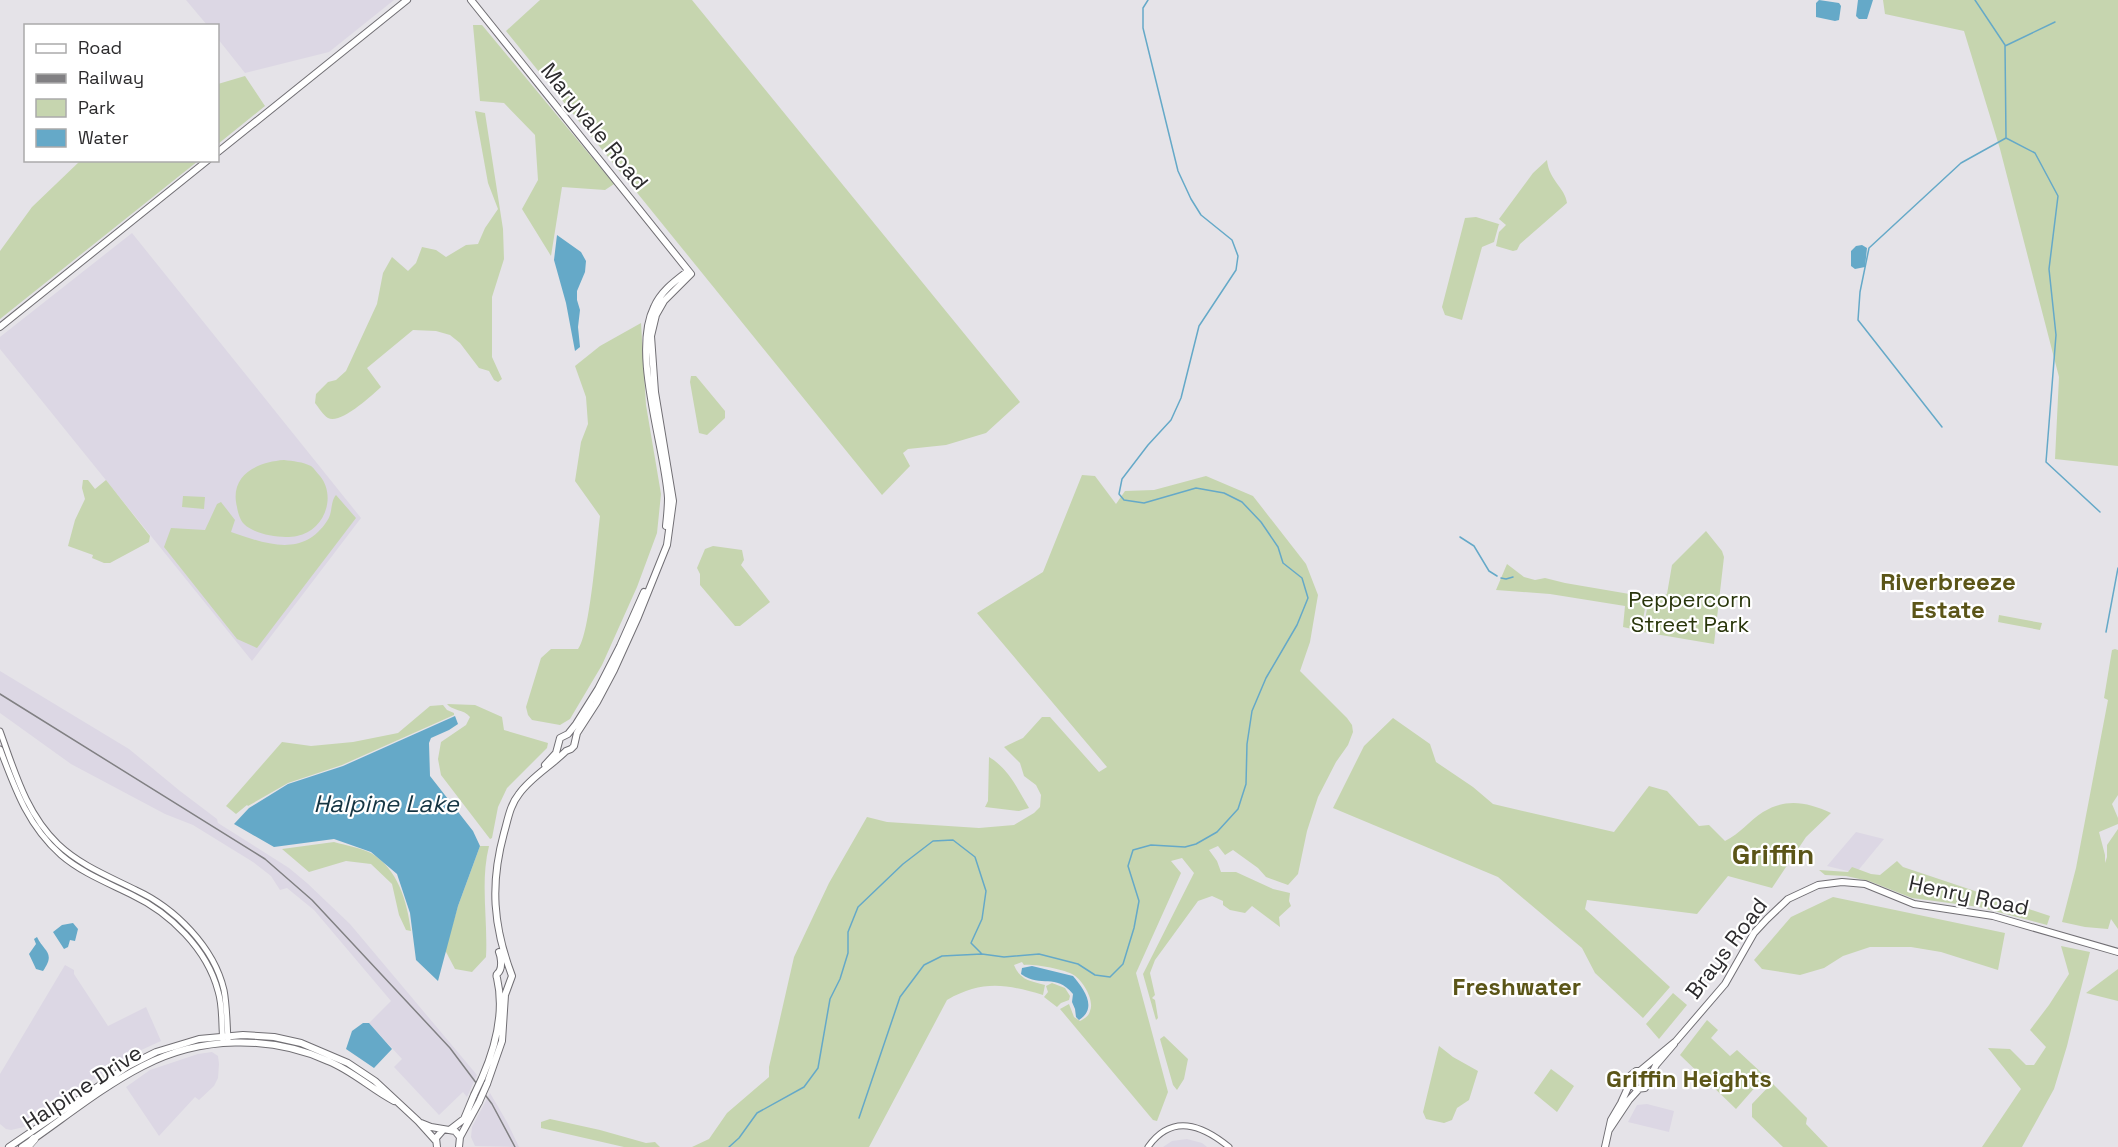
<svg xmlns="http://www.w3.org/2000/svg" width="2118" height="1147" font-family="'Space Grotesk',sans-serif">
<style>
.built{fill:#dcd7e4}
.green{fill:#c6d5af}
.water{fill:#65a9c8}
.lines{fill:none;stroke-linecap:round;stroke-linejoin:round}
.stream{stroke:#65a9c8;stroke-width:1.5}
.tertiary-casing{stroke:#716f74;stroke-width:7}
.secondary-casing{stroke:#716f74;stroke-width:8}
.trunk-casing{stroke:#716f74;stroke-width:9}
.tertiary{stroke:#fff;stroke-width:5}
.secondary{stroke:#fff;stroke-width:6}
.trunk{stroke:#fff;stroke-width:8}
.rail{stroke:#818083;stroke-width:1.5}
.secondary-bridge-casing{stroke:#716f74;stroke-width:8;stroke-linecap:butt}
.secondary-bridge{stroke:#fff;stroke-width:6}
.labels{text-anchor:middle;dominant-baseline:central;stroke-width:4.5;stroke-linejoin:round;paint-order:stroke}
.street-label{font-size:22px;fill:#2c2b2d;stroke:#fff}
.park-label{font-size:22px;fill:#28350a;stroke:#fff}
.neighbourhood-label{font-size:24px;font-weight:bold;fill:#5b5518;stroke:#fff}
.water-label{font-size:24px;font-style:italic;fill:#153543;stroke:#fff}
.district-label{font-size:28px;font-weight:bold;fill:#5b5518;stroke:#fff}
</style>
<rect width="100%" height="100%" fill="#e5e3e8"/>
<!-- built -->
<path class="built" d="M186 0H394L329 52 245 73 218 39V26L207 25Z
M132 233 361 518 252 661 0 349V337Z
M0 671 129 749 180 791 217 819 218 823 289 868 307 883 350 924 477 1075 467 1097 463 1092 439 1115 394 1067 402 1059 369 1023 391 1001 314 910 287 888 280 890 271 876 253 862 193 825 165 814 71 764 0 713Z
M1856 832 1884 839 1856 873 1827 866Z
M65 965 74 970V974L108 1026 146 1007 161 1041 126 1057 24 1127 11 1130 6 1129 0 1124V1074Z
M212 1052 218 1056 219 1064 218 1078 214 1086 199 1100 195 1097 159 1136 126 1087 150 1070 198 1054Z
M490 1093 507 1122 519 1147 475 1146 471 1137 472 1127Z
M1647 1104 1674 1111 1669 1132 1628 1122 1637 1105Z
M1187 1139 1202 1143 1207 1147H1163L1172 1141Z"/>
<!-- green -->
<path class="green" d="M540 0H692L1020 402 986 433 946 445 908 449 903 453 910 466 882 495 506 31Z
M1883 0H2118V466L2055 459 2059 377 2000 149 1964 31 1885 14Z
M473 25H482L614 184 605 190 562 187 551 256 522 209 538 180 535 135 504 103 480 101Z
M245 76 265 106 218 144V84Z
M475 111 485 113 503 229 504 259 492 297V357L502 379 498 382 494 380 489 371 479 368 460 343 450 335 436 331 413 330 367 368 381 387C371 396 340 425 328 418 323 415 319 408 315 403L316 394 328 382 336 380 346 371 377 304 383 273 392 257 408 271 416 263 422 247 436 250 446 257 466 245 478 244 485 228 498 209 488 183Z
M1547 160C1549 181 1565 187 1567 203L1520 244 1517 250 1513 251 1496 246 1499 232 1506 225 1499 219 1533 173Z
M80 161H198L0 319V251L32 207Z
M1476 217 1502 225 1499 224 1494 242 1482 247 1462 320 1445 315 1442 307 1465 218Z
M641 323 646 405 661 494 657 533 637 587 602 665 570 719 560 725 532 720 528 715 526 707 541 658 551 649H578C590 635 597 540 600 516L575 481 581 442 588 424 586 397 575 366 600 346Z
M691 376H696L725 411V418L707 435 699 433 690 382Z
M284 460C293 461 303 462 311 466 314 468 317 473 320 476 337 497 324 531 297 536 282 539 255 535 244 524 240 520 238 513 237 507 229 475 257 462 284 460Z
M1082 475 1095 476 1116 504 1125 491 1154 490 1206 476 1253 496 1306 564 1318 595 1310 642 1300 671 1347 718 1352 725 1353 732 1348 745 1336 762 1318 797 1307 831 1298 874 1288 885 1266 877 1258 868 1233 850 1225 855 1218 846 1209 850 1217 861 1221 872H1236L1273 889 1290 893 1289 901 1291 906 1279 917 1280 927 1252 906 1245 913 1230 910 1223 905V901L1212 896 1198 901 1155 960 1150 973 1155 995 1152 998 1155 1000 1158 1018 1156 1020 1143 974 1194 873 1182 858 1171 861 1181 873 1136 973 1168 1092 1157 1121 1153 1120 1060 1009 1069 1004 1074 1017 1080 1021C1084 1019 1089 1016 1090 1011 1095 1000 1082 979 1072 974 1061 969 1035 964 1024 965L1022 962 1014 965C1020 980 1030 981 1045 985L1043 995C1006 984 982 980 947 1000L869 1147H692L709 1139 727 1113 769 1077V1067L794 957 829 883 867 817 887 822 979 828 1014 825 1034 813 1040 807 1041 795 1036 785 1024 776 1020 763 1004 747 1023 738 1042 717H1050L1099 772 1107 767 977 613 1043 572Z
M83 480H88L95 489 106 480 150 536 149 542 110 563H104L92 558 93 555 68 546 75 520 85 499 82 488Z
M336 495 356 518 257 648 237 639 164 547 171 528 205 530 217 504 221 502 235 520 231 532C266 544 303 558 327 521 333 513 330 502 336 495Z
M183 496 205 497 204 509 182 507Z
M1706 531 1722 551 1724 557 1714 644 1643 632 1649 597 1657 599 1667 594 1672 565Z
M713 546 742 550 744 560 741 565 770 602 740 626H735L700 585V574L697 568 705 549Z
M1507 564 1524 577 1535 580 1545 578 1565 583 1647 597 1641 631 1623 627 1625 606 1550 594 1496 590Z
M1999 615 2042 623 2040 630 1998 622Z
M2115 649 2118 650V795L2112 804 2118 818V824L2099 832 2105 855V863L2107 857V845L2118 829V929L2111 919 2108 929 2085 927 2062 922 2076 868 2108 700 2104 698 2112 650Z
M447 704 475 705 502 717 504 730 548 743 547 748 507 788 498 807 492 838 490 839 441 775 438 759 441 742 466 725 470 717C464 709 452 711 447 704Z
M443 705 447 710 454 713V715L342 765 288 783 248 806 247 805 236 814 226 806 282 742 311 746 353 742 398 733 430 706Z
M1393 718 1430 744 1436 762 1473 787 1493 804 1614 832 1649 786 1667 791 1699 826 1709 825 1725 841C1740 834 1749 821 1763 812 1786 798 1807 802 1831 813L1806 837 1772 888 1728 876 1697 914 1587 900 1585 909 1670 987 1643 1018 1595 973 1582 948 1498 877 1333 808 1364 746Z
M989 757C1009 769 1017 788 1029 808L1019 811 985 807 988 801Z
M334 842C345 845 360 848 371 853 398 869 407 901 411 931L406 930 399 915 392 884 371 864 346 861 309 872 282 849Z
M480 846H489C480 882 488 920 486 957L472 972 455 969 445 950 458 906Z
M1897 861 1903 867 2050 916 2047 925 1979 907 1912 898 1869 881 1846 876 1825 875 1819 870 1848 872 1852 867 1871 874 1880 875Z
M1833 897 2005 933 1998 970 1941 952 1911 947H1870L1843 956 1824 968 1800 975 1762 969 1754 960 1791 917Z
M2061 946 2090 952 2067 1046 2054 1089 2022 1147H1982L2021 1089 1988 1048 2010 1049 2026 1065H2034L2046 1047 2030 1030 2049 1005 2069 974Z
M2118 969V1001L2086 993Z
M1052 983 1065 988 1070 996 1069 1000 1061 1003 1057 1007 1044 997 1048 992 1046 986Z
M1673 993 1687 1005 1659 1039 1646 1024Z
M1707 1020 1718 1030 1711 1038 1730 1056 1737 1050 1765 1076 1736 1109 1680 1055Z
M1164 1036 1188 1059 1184 1079 1177 1090 1173 1085 1160 1039Z
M1439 1046 1453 1057 1478 1071 1469 1100 1457 1108 1452 1120 1444 1123 1426 1119 1423 1112Z
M1551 1069 1574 1086 1557 1112 1534 1093Z
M1772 1083 1807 1118 1806 1124 1828 1147H1783L1752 1117V1104Z
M550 1119 600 1130 646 1143 655 1142 660 1147H624L541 1128V1122Z"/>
<!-- water -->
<path class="water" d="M1819 0 1839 3 1841 6 1839 20 1835 21 1816 17V3Z
M1858 0H1873L1867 19H1859L1856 16Z
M557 235 581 252 586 261 585 272 577 291V300L580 310 578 327 580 347 575 351 566 303 554 260Z
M1862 245 1867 248 1865 267 1855 269 1851 266V251L1856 246Z
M455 716 458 724 449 730 431 738 429 743 430 776 473 831 480 846 458 906 438 981 416 960 410 913 397 874 371 852 334 839 274 847 234 824 249 808 288 784 343 766Z
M73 923 78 929 75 941 70 940 68 947 64 949 53 932 62 925Z
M37 937C44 952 56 952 43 971L36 969 29 954 36 944 34 939Z
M1032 966 1073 976C1084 989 1098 1008 1079 1020L1076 1017 1075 1009 1072 1002 1073 994C1055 972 1042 989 1021 974L1022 968Z
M363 1023H369L392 1049 374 1068 346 1049 352 1031Z"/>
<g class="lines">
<!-- stream -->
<path class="stream" d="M1975 0 2005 45
M2006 138 2035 153 2058 196 2049 269 2056 335 2046 462 2100 512
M1942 427 1858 320 1860 292 1869 248 1961 163 2006 138 2005 46 2055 22
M1460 537 1474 546 1489 571 1497 576
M1501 578 1506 579 1513 577
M2106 632 2118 568
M859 1118 900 997 924 965 942 956 982 954 1004 957 1039 954 1078 964 1095 975 1110 977 1123 964 1134 928 1139 901 1128 866 1133 850 1151 845 1185 847 1196 844 1217 832 1238 809 1246 784 1247 744 1252 711 1266 678 1297 625 1308 598 1302 578 1283 563 1278 547 1261 522 1242 502 1224 493 1196 488 1144 503 1124 500 1119 494 1122 479 1148 445 1171 420 1181 398 1199 326 1236 270 1238 256 1232 240 1201 215 1191 199 1178 171 1143 28V8L1148 0
M729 1147 739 1138 757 1113 804 1087 818 1068 830 999 840 979 848 953V932L858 907 903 864 933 841 953 840 975 857 986 891 982 919 971 943 981 953"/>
<!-- tertiary casing -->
<g class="tertiary-casing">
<path id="tertiary" d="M0 731C15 772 26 813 58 844 80 865 108 876 136 890 175 908 214 947 224 990 227 1006 227 1024 228 1040
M0 749C15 789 28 826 61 855 82 873 108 883 132 895 170 913 207 949 218 991 223 1007 221 1024 223 1041
M1148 1147C1172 1113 1202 1125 1229 1147"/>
</g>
<!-- secondary casing -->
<g class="secondary-casing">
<path id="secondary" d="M471 0 691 274 664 301 656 315 651 336 655 392 673 501 667 545 638 617 614 670 597 702 577 733 574 746 571 749 566 751C551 766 531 777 519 794 510 805 508 819 504 833 490 884 493 926 512 976L505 995 502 1041 487 1084
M218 152 407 0
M0 327 208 160
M666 526C667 517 668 507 668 498 665 447 631 353 654 307 661 291 675 281 688 271
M545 765 556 753 560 738 568 734 576 724 598 689 620 646 644 592
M1641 1070 1676 1041 1725 984 1754 933 1767 919 1788 899 1818 885 1842 882 1865 884 1914 904 1993 916 2118 952
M1649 1077 1644 1071H1636L1631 1075 1630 1083 1636 1089 1645 1088 1656 1065 1674 1044
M482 1078C496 1046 505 1012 497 978 495 973 498 975 500 970 502 965 501 957 499 952
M421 1123 431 1127 455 1131 460 1137 459 1147
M451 1129 464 1119 474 1095
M1609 1130 1629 1100 1639 1089
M460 1137 479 1102
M9 1147 128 1066 156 1052 199 1039 243 1035 274 1037 301 1043 348 1063 375 1081 418 1121 436 1141
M22 1147C62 1120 100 1088 143 1066 200 1036 270 1035 328 1061 353 1071 371 1089 394 1101
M437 1147 436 1138 443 1130
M1605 1147 1611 1120 1621 1103 1630 1083"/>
</g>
<!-- trunk casing -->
<g class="trunk-casing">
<path id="trunk" d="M27 1147 34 1139"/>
</g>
<!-- tertiary -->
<use href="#tertiary" class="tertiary"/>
<!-- secondary -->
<use href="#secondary" class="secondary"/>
<!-- trunk -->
<use href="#trunk" class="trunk"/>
<!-- rail -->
<path class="rail" d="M0 694 265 859 312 900 450 1048 492 1104 515 1147"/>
<!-- secondary-bridge casing -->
<g class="secondary-bridge-casing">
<path id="secondary-bridge" d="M474 1095 482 1078
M479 1102 487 1084"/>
</g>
<!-- secondary-bridge -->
<use href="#secondary-bridge" class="secondary-bridge"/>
</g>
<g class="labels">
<!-- street labels -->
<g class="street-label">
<text transform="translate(595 126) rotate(51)">Maryvale Road</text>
<text transform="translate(1969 895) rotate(12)">Henry Road</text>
<text transform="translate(1726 948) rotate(-53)">Brays Road</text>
<text transform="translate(82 1087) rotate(-33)">Halpine Drive</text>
</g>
<!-- park labels -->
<g class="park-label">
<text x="1690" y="599">Peppercorn<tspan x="1690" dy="25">Street Park</tspan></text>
</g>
<!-- neighbourhood labels -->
<g class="neighbourhood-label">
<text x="1948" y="581">Riverbreeze<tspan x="1948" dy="28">Estate</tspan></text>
<text x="1517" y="986">Freshwater</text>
<text x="1689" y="1078">Griffin Heights</text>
</g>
<!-- water labels -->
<g class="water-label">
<text x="386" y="803">Halpine Lake</text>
</g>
<!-- district labels -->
<g class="district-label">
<text x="1773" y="854">Griffin</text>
</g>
</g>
<!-- legend -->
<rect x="24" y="24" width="195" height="138" fill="#ffffff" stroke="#abaaab" stroke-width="1.5"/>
<rect x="36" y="44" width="30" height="9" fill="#ffffff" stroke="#abaaab" stroke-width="1.5"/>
<text x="78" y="54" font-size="18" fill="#2c2b2d">Road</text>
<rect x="36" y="74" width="30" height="9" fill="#818083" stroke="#abaaab" stroke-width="1.5"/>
<text x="78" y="84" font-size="18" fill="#2c2b2d">Railway</text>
<rect x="36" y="99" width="30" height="18" fill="#c6d5af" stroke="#abaaab" stroke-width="1.5"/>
<text x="78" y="114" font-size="18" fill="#2c2b2d">Park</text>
<rect x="36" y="129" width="30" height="18" fill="#65a9c8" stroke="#abaaab" stroke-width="1.5"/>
<text x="78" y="144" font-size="18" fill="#2c2b2d">Water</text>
</svg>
